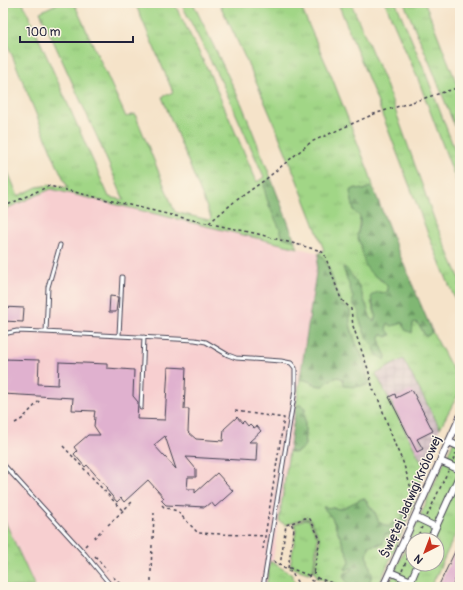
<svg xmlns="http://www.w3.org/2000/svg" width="463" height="590" font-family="Pangolin,sans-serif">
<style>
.built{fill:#f7cfd0}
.industrial{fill:url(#industrial-grid)}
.grass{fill:url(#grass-tufts);stroke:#627c60;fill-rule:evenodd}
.forest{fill:url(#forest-firs);stroke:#516c57}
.building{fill:#e0b1cf;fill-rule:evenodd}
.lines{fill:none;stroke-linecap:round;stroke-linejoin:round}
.service-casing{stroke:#423f50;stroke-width:5}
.minor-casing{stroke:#423f50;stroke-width:8}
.path{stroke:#423f50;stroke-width:1.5;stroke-dasharray:3 3;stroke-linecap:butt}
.service{stroke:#fff;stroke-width:3}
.minor{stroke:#fff;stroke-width:6}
.labels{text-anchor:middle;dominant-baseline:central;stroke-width:3;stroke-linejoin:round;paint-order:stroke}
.street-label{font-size:13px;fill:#22223b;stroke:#fcf5e5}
</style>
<defs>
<pattern id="industrial-grid" width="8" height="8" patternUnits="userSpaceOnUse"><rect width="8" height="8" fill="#d2bdc5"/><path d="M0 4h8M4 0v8" fill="none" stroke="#b4a2aa"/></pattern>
<pattern id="grass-tufts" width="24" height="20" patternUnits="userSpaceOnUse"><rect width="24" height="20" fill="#a1d686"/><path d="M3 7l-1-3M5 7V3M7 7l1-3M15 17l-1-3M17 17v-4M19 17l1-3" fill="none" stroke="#8ab775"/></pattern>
<pattern id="forest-firs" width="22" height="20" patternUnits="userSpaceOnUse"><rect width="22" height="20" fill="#80b773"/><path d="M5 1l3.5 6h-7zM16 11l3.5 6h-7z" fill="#689460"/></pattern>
</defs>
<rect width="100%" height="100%" fill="#fcf5e5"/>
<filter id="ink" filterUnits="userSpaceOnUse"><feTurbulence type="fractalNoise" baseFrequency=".025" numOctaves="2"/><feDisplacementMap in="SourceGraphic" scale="8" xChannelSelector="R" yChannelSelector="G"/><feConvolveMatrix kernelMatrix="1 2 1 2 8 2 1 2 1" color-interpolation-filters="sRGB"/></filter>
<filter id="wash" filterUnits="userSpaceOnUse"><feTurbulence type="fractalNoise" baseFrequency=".012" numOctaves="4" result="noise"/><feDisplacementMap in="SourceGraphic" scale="16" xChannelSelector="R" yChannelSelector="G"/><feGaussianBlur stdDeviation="0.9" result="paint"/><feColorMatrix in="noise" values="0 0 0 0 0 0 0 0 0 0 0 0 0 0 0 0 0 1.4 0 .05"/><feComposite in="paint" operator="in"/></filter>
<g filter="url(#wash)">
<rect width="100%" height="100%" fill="#f5e3c9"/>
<!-- built -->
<path class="built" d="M51 189 319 253 269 587H35L3 517V210Z"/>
<!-- industrial -->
<path class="industrial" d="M403 358 440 428 424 467 376 374Z"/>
<!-- grass -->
<path class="grass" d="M3 3H23L109 197 124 200 98 139 40 12 58 3H74L126 117 135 114 175 212 209 220 211 218 162 97 173 92 135 3H174L209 72 257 182 264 177 223 85 181 3H193L242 105 271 178 264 184C267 203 277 219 283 237L295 241 298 248 51 189 3 210V160L18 196 37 187 50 185 68 188 56 163 3 33Z
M219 3H299L331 75 370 175 374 190 370 187 364 190 356 188 350 191 354 211 360 216C360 225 356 233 359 241L380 280C385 282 388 285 388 291L385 293 379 292 371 302 376 316 373 322 371 319 359 286 343 268 354 297 353 304 359 311V318L366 337 374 346 377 355 385 360 386 356C383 350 377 340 381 333 384 329 387 328 388 322L396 325 403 323 412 333 413 322H416L421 328 425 336 429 335 432 331 452 368 460 379V391L440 428 403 359 376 374 424 467 411 512 410 509H403V517L400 520 394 522 388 527 379 522 374 511 364 498 341 509 323 507 332 518 348 555 350 561 345 569 351 568 352 569 350 571 343 576 350 587H345L317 578V575L314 573 320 539 310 519 304 518 286 525 279 521 289 451 295 453 305 445C304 438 305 434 305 428 305 421 304 415 305 408L300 405 296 406 300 379C310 380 314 386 323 386L330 380 338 377 363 386 369 384 363 357 357 347 349 321 350 310C348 309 344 308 342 306 330 294 333 265 319 253L324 250C292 166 259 83 219 3Z
M338 3H351L387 87 436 224 460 279V311L430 239 376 98Z
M385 3H396L424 69 460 164V191L418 79Z
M404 3H425L460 92V140L431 66Z
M460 427V524L431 587H405L401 585 400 587H388ZM413 540H437V564H413Z
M3 517 35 587H3Z
M305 519 309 520 318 538 313 571 308 573 290 567 296 530 294 524Z
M403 530 378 587H368L372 575 367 557 369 546 381 545 384 535 389 534 395 537Z
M270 561 291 574 298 587H266Z"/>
<!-- forest -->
<path class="forest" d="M271 178 295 241 283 237C277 220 265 203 264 184Z
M370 187 374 190 396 246 432 331 429 335 425 336 421 328 416 322 413 323 412 333 405 330 403 323 392 326 388 323 386 328 391 335 387 337 381 334C378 341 382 349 386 356L385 360 377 355 373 346 366 337 359 318V311L353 303V297L343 267 346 268 359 286 371 319 374 322 376 315 371 298 373 294 379 292 385 293 388 291C388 280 375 278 369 271 362 262 364 257 361 247 360 243 358 239 357 235L360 225V217L354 211 350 191 356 188 364 190Z
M319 253C330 262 335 291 342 306L347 307 350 310C348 328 355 341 362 356 366 364 367 375 369 384L356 387 344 386 343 379 338 377 330 380 323 386C314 386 310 380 300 379Z
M300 405 305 408C304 415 305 421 305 428 305 434 304 438 305 445L302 449 295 453 289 451 296 406Z
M363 498 374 511 379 522 388 527 394 522 400 520 403 517V509H410L411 512 403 530 395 537 389 534H385L383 544 369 546 367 557 372 575 368 587H350L343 576 345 573 350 571 352 569 351 568 346 570 345 569 350 561 348 555 332 518 323 507 341 509Z"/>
<g id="blocks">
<!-- building -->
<path class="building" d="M110 296 118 297 116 312H109Z
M3 307 24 308 23 322 3 321Z
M3 359 39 360 38 384 58 385 59 362 107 364V368L134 370 133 396 138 402 137 419 165 420 168 367 186 368 184 409H189L188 432 196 439 223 441 224 429 237 417 242 423 244 421 248 426 250 424 254 428 257 426 261 431 249 442H257L256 461 186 457 196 469V477H188L187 489H195V493L217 473 233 491 215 507 211 502 205 507 166 505 161 500 164 498 148 480 124 502 121 498 117 502 106 489 107 488 87 465 85 467 74 454 77 451 74 447 88 435H100L94 426 95 417H94L95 411 72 410 73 398 3 394ZM165 436 176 469 154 445Z
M412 390 433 431 417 439 423 449 417 452 389 397 395 394 396 398Z
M460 541V568L452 587H438Z"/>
</g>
</g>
<g filter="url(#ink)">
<use href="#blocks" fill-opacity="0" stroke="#423f50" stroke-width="1"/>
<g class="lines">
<!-- service casing -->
<g class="service-casing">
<path id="service" d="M46 332 48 287 60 245
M3 334 17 331 44 332 195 340 206 342 228 355 236 358 281 361 291 363 295 368V390L263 587
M119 335 122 277
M141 408 144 337
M3 464 85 554 112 587"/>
</g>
<!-- minor casing -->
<g class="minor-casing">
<path id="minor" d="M449 442 460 447
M440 461 460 470
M415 517 436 527
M430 540 460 474
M390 572 411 581 418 564
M383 587 460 417"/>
</g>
<!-- path -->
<path class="path" d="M3 207 49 186 188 219 254 233 318 250 324 253 341 299 351 309 353 326 368 369 373 389 378 398 396 447 403 462 410 485 412 490 418 494
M209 223 234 202 266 179 311 142 374 114 460 87
M235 411 284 418 263 549
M15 423 22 419 41 399
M63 446 123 511
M453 460 456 453
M162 505 164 507 177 511 198 533 265 536
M427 516 448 471
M108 525 133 501
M94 538 103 529
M153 539 154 513
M416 540 422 527
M85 546 89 542
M95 556 107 570
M273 561 292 573 300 587
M280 566 286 525 305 518 310 519 320 539 314 573
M283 568H290L310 576
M288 568 294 529 291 523
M402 571 413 546
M151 572 152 545
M309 577a4 4 0 1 1 8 0a4 4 0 1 1-8 0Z
M113 577 125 587
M317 578 345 587
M151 587V578
M311 587 313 580
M394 587 397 581"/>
<!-- service -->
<use href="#service" class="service"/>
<!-- minor -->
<use href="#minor" class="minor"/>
</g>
</g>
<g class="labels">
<!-- street labels -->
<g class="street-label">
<text transform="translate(411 497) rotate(-66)">Świętej Jadwigi Królowej</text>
</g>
</g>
<!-- margin -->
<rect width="463" height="590" fill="none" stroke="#fcf5e5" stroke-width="16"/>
<!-- north arrow -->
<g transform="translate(425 552) rotate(222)"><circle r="19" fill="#fcf5e5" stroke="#a5a1a1"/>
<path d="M0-3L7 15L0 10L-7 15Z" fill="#c8321e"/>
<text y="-6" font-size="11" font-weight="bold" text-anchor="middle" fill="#22223b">N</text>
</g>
<!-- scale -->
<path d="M20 36v6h113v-6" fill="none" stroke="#22223b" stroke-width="2"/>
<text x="26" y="36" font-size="12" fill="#22223b" stroke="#fcf5e5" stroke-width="3" paint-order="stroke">100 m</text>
</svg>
